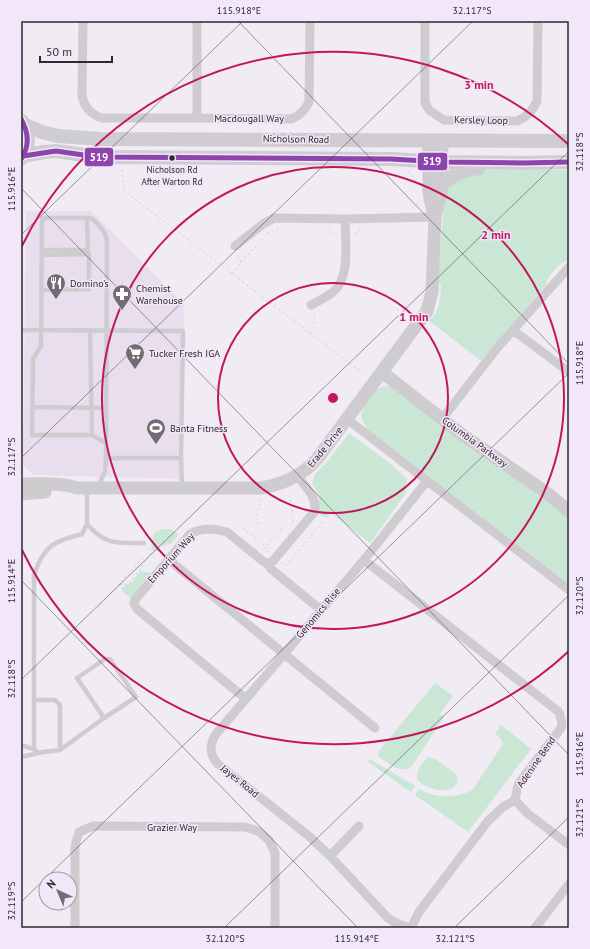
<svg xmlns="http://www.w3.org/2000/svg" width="590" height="949" font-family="'PT Sans',sans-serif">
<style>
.built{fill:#e9deee}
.green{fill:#c9e7d4}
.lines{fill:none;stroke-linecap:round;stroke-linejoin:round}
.path{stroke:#dddbdd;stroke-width:1.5;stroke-dasharray:2 3;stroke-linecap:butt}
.lane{stroke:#ceccce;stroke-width:4.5}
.street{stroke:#ceccce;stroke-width:9}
.secondary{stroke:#ceccce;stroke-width:13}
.primary{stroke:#cfcdd2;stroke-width:14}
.bus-1-casing{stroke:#f2e7f8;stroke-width:8}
.bus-1{stroke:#8e44ad;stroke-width:5}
.ticks{fill:none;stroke:#2d292f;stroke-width:1;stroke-opacity:0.45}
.ring{fill:none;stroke:#c2185b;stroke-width:2}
.bus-dot{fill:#2d292f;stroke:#f2e7f8;stroke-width:1.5}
.labels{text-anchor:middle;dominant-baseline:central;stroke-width:3;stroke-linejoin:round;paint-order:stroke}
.bus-label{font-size:9px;fill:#2d292f;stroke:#f2e7f8}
.street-label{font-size:10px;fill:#2d292f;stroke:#f2e7f8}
.poi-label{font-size:10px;fill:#2d292f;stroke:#f2e7f8;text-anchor:start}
.centre{fill:#c2185b;stroke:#f2e7f8;stroke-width:2}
.ring-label{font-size:12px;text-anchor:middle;font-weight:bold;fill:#c2185b;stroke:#f2e7f8;stroke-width:3;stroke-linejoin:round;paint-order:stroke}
.line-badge{stroke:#f2e7f8;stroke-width:1.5}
.badge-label{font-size:11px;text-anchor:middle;font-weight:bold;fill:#fff}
.neatline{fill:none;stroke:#2d292f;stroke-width:1.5}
.ticks-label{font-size:10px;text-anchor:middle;fill:#2d292f}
</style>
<rect width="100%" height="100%" fill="#f1ebf4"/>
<!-- built -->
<path class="built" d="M26 211H91L184 304 183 479 33 475 23 465Z"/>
<!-- green -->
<path class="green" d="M490 170H569V260C560 262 547 276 546 285L481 361 428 320C440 315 440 297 441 286L438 281 445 188 478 171Z
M386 386 392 387 569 517V584L370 431C357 418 360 411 371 397 375 391 378 388 386 386Z
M349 433 392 465 407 479 406 493 370 543 331 513 326 518 318 513 319 496 312 483 315 474 327 462Z
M162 529H170L179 534 171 544 159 546 152 551 151 542 154 536 153 534Z
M140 571 151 573 131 598 125 594 121 588 132 582Z
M435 683 453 696 440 714 444 717 412 766C400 775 388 763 378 756L379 753 378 752Z
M501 725 531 749 468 832 415 795 419 789C433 798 459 799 473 789L503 744 501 739 495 734Z
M429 757 437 760 457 775C461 798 427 791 417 780 416 772 421 762 429 757Z
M370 759 415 786 411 792 368 762Z"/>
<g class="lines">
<!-- path -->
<path class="path" d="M122 170 124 191 365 375
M408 172 418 182
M21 186 23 189
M412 208 420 201
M329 229 336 236
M267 233 281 228
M355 234 361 229
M241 262 265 236
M232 274 241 262 238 255
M440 316 469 336 477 339 488 336
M309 333 315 322 314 314
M41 368H85
M113 369H129
M375 399 397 410 411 420 447 453 478 477 492 492 497 495 516 503 532 516 555 529 562 535 569 548
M478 477 489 473 495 469
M289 495 292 505 293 524H291
M261 499C261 507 255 512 256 523H262
M239 525 266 547
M149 548 150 554 156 560
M268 552 264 549 284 526
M282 563 286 566 324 520
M120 584 124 585C141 579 147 543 168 547
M98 608 144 556"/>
<!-- lane -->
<path class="lane" d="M42 250H88L87 218
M42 290 89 289V254L42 255
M21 330 183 331 181 458
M90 331 92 435
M33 407 106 408
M106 458H181L182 486
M98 486 105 472 106 458 107 240 104 232 98 224 91 218H42L41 346 33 359 32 435H92L106 443
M87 524C106 546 118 543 144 543
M34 700H55L60 705V750
M21 745 36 750
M34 749V575C44 545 53 542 82 534L87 524V489
M21 757 43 752 60 750 104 718 136 697 110 659H105L77 678 104 718"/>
<!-- street -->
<path class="street" d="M83 21 82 96C84 106 91 115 102 118H197
M197 21V118L290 119C299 117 305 110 309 102L310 21
M425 21V103L430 111 444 120 517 121C527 117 533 111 537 101L538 21
M235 246 263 224 274 218 345 219 435 217
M311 305C318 301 327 297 333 292 351 277 345 241 345 219
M513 330 569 372
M347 419 569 590
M442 419 498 347 569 267
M169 560 375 728
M364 560 559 712 562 723 561 728 519 783 517 789 515 800
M267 563 271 569 321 610
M246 699 137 609 134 604V601L190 534C201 528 215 528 227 532L264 562 267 563 273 561 315 511C316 496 306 487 297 476
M515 800 527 813 569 845
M330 856 359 826
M75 928V846L79 832 93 826 245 827 258 831 269 840 275 853V928
M409 928 394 922 388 918 330 856 310 837 218 764C209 754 209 745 216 734L364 560 427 481
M411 928 419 912 488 821 503 807 515 800
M535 928 569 884"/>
<!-- secondary -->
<path class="secondary" d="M429 141V193L434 216
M382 372 460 433 547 493 569 511
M21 484C40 484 59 482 77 488H261C284 484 302 476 317 459L427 311 432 292 435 217 441 192 442 141
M21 494 45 492"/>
<!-- primary -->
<path class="primary" d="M25 125 42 132 58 136 101 139 569 141
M23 156 44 152 56 151 97 157 391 159 442 162 523 163 569 162
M21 159C30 147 30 133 22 121
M441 185C452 175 464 169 479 168"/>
<!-- bus-1 casing -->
<g class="bus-1-casing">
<path id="bus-1" d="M21 119C29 133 30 146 21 159
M23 156 56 151 97 157 391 159 442 162 523 163 569 162"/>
</g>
<!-- bus-1 -->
<use href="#bus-1" class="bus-1"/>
</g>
<!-- ticks -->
<path class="ticks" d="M238 21 569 364M21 188 569 755M21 235 243 21M21 458 473 21M21 580 358 928M21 680 569 151M21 902 569 373M224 928 569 595M454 928 569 817"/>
<!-- distance rings -->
<g class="ring">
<circle cx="333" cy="398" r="115"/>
<circle cx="333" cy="398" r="231"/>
<path d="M569 651A346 346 0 0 1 22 550M22 246A346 346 0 0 1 569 145"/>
</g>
<!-- icons -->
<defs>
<g id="restaurant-pin" transform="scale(1)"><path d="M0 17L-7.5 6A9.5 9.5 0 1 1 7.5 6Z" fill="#726d74" stroke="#f2e7f8"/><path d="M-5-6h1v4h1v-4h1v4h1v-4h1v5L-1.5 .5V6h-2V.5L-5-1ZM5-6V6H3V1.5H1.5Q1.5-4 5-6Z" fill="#fff"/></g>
<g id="pharmacy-pin" transform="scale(1)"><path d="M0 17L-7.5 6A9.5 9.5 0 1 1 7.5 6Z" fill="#726d74" stroke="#f2e7f8"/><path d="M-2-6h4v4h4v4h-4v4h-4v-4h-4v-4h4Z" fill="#fff"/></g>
<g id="supermarket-pin" transform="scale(1)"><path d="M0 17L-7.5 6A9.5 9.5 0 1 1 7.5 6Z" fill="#726d74" stroke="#f2e7f8"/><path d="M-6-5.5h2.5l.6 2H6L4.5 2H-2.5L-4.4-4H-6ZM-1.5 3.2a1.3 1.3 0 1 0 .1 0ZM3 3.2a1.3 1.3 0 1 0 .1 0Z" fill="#fff"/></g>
<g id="stadium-pin" transform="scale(1)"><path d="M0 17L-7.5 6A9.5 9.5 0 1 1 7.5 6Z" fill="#726d74" stroke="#f2e7f8"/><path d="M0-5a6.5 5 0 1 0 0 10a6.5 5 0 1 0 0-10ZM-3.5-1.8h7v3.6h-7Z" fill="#fff"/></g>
</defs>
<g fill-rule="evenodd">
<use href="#restaurant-pin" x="56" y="283"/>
<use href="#pharmacy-pin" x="122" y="294"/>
<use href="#supermarket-pin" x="135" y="353"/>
<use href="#stadium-pin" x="156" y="428"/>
</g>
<!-- markers -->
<circle class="bus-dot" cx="172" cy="158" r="3.5"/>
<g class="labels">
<!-- bus labels -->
<g class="bus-label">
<text x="172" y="169">Nicholson Rd<tspan x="172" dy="12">After Warton Rd</tspan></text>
</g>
<!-- street labels -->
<g class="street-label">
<text x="249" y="118">Macdougall Way</text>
<text transform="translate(481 120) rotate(1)">Kersley Loop</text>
<text transform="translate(296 139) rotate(1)">Nicholson Road</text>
<text transform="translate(475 442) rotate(36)">Columbia Parkway</text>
<text transform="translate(325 447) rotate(-51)">Erade Drive</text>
<text transform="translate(171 558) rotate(-48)">Emporium Way</text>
<text transform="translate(318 613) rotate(-50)">Genomics Rise</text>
<text transform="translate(536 762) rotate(-55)">Adenine Bend</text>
<text transform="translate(240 781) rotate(39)">Jayes Road</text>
<text x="172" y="827">Grazier Way</text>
</g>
<!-- poi labels -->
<g class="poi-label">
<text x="70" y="283">Domino's</text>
<text x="136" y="288">Chemist<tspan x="136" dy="12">Warehouse</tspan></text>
<text x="149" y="353">Tucker Fresh IGA</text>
<text x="170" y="428">Banta Fitness</text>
</g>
</g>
<circle cx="333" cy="398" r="6" class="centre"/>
<g class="ring-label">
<text x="479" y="89">3 min</text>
<text x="496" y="239">2 min</text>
<text x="414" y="321">1 min</text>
</g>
<g class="line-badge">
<rect x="84" y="147" width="30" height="20" rx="4" fill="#8e44ad"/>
<rect x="417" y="152" width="31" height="19" rx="4" fill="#8e44ad"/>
</g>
<g class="badge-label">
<text x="99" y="161">519</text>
<text x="432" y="165">519</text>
</g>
<!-- border -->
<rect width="590" height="949" fill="none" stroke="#f2e7f8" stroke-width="44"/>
<!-- north arrow -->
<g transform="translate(58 891) rotate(316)"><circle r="19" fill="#f2e7f8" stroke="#a39ba8"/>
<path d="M0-3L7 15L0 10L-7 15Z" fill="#726d74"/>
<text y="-6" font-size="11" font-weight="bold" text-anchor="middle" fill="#2d292f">N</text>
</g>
<!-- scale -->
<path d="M40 56v6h72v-6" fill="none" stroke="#2d292f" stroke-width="2"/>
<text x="46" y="56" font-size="12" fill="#2d292f" stroke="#f2e7f8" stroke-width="3" paint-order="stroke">50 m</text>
<rect x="22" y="22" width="546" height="905" class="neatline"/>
<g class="ticks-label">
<text x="239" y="14">115.918°E</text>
<text x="472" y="14">32.117°S</text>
<text transform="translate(579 152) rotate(-90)" y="4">32.118°S</text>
<text transform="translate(11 189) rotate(-90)" y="4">115.916°E</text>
<text transform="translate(579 363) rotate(-90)" y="4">115.918°E</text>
<text transform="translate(11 457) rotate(-90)" y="4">32.117°S</text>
<text transform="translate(11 581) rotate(-90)" y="4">115.914°E</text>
<text transform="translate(579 596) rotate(-90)" y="4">32.120°S</text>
<text transform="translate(11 679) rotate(-90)" y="4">32.118°S</text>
<text transform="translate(579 754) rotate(-90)" y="4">115.916°E</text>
<text transform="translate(579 818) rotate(-90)" y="4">32.121°S</text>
<text transform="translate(11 901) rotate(-90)" y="4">32.119°S</text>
<text x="225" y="942">32.120°S</text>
<text x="357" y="942">115.914°E</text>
<text x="455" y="942">32.121°S</text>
</g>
</svg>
